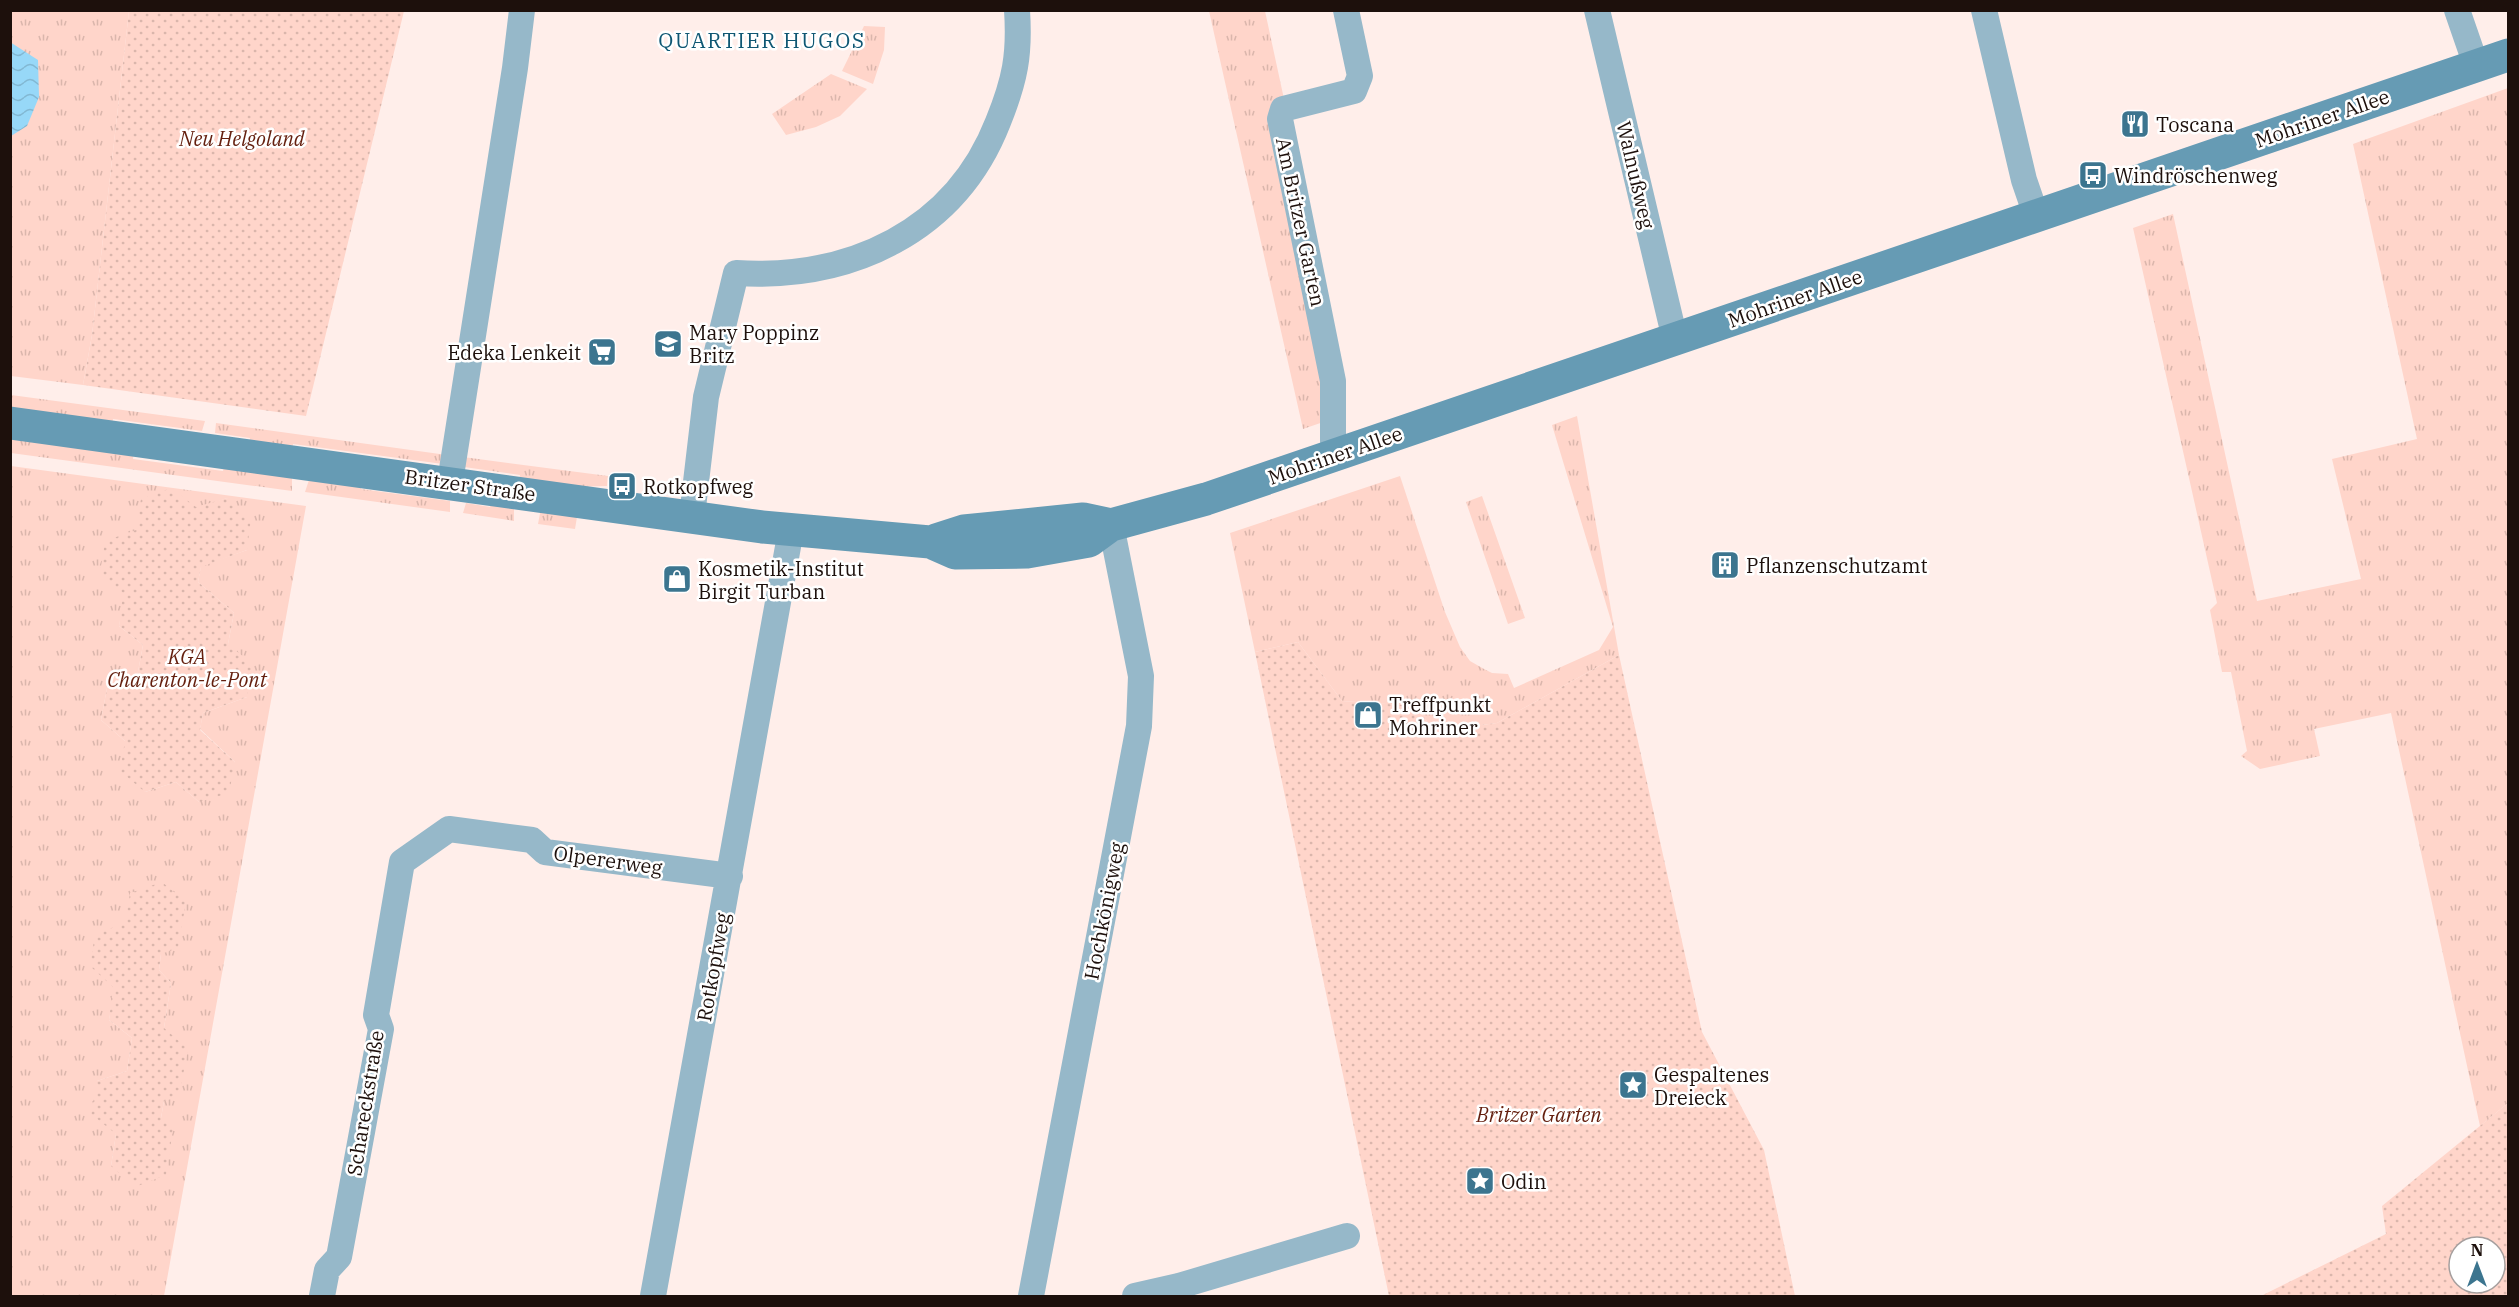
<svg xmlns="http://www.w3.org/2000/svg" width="2519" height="1307" font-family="'IBM Plex Serif',serif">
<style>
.grass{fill:url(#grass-tufts);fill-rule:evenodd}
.garden{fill:url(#garden-dots);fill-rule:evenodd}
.water{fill:url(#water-waves)}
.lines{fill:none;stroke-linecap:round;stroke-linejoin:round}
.street{stroke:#96b8c9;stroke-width:26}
.secondary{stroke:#669bb4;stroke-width:33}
.labels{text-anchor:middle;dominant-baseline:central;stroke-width:5;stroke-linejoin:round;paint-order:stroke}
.street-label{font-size:20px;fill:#1d100c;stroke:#fff}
.poi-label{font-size:20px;fill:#1d100c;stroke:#fff;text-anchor:start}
.park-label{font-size:20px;font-style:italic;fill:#641f0e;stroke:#fff}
.neighbourhood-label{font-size:21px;letter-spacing:1.5px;fill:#0f5773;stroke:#fff}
</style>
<defs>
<pattern id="grass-tufts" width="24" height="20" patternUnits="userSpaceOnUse" patternTransform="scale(1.5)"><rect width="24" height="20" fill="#ffd5ca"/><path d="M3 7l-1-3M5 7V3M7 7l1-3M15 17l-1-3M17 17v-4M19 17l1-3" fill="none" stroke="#dab6ac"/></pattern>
<pattern id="garden-dots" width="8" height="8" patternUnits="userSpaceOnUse" patternTransform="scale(1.5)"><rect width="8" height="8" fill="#ffd5ca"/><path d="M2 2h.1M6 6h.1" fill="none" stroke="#dab6ac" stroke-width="1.8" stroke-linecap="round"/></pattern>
<pattern id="water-waves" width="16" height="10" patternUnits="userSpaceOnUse" patternTransform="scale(1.5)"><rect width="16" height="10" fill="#97d8f8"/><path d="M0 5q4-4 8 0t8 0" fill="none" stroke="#82b8d3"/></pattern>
</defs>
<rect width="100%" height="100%" fill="#ffeeea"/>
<!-- grass -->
<path class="grass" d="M11 11H129L92 335 83 385 11 376Z
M1209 11H1265L1284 99 1332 419 1303 429Z
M864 26 885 27 884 50 873 84 842 71Z
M831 74 867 89 840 116 816 127 786 135 772 114Z
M2508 88V1103L2480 1126 2391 713 2314 729 2320 756 2260 769 2241 756 2247 751 2231 672H2222L2210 610 2217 603 2133 228 2173 214 2257 601 2361 579 2332 459 2417 439 2353 144Z
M11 395 205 421 202 431 113 419 112 427 11 413Z
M1577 416 1619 655 1497 723 1434 731 1416 706 1342 701 1298 642 1255 652 1230 533 1400 476 1445 612 1460 647 1470 661 1484 669 1492 673 1508 674 1514 688 1599 650 1613 627 1552 425Z
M216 423 447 455 443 464 293 444 292 451 249 446 250 438 215 433Z
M11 434 134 450 133 459 223 471 225 462 292 472V491L11 453Z
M463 457 608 476 607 486 564 487 519 482 520 475 464 467Z
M11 466 306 506 164 1296H11ZM227 498 247 550 201 566 198 582 234 613 228 644 247 697 203 713 200 729 235 762 199 802 176 782 145 792 125 741 101 720 107 688 137 677 143 645 119 626 136 530ZM125 923 161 954 159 970 171 983 164 1028V1101L161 1118 111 1166 116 1134 97 1081 127 1071 132 1038 109 1020Z
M311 474 362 481 361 489 450 501V512L305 492Z
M1482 496 1525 618 1508 624 1466 502Z
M492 499 514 503V521L463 513 466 503 490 507Z
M541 508 577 517 575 529 538 524Z"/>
<!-- garden -->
<path class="garden" d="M129 11H404L306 416 83 385 92 335Z
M171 488 196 507 227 498 251 518 247 550 201 567 198 582 234 613 228 644 252 664 247 697 203 713 200 730 235 762 229 793 199 802 176 782 145 792 120 771 125 741 101 720 107 688 137 677 143 645 119 626 123 593 100 573 105 541 136 530 141 499Z
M1298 642 1342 701 1416 706 1434 731 1497 723 1619 655 1702 1032 1764 1150 1795 1296H1389L1255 652Z
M162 882 186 902 178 948 161 954 159 970 171 983 164 1028 188 1049 179 1096 164 1101 161 1118 173 1129 166 1175 135 1187 111 1166 116 1134 91 1114 97 1081 127 1071 132 1038 109 1020 113 987 90 966 95 934 125 923 130 893Z
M2508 1103V1296H2261L2386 1234 2382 1206ZM2459 1247H2495V1283H2459Z"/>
<!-- water -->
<path class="water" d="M10 42 38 60 39 97 27 126 11 136Z"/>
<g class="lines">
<!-- street -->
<path class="street" d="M1597 10 1675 339
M1984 10 2024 180 2036 215
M2457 10 2476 65
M1337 454 1333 441V381L1280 119 1283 109 1354 91 1360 76 1346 10
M450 482 515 68 522 10
M692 516 706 397 736 273C850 280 955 232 998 122 1015 80 1020 55 1017 10
M322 1296 327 1270 339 1257 381 1029 376 1015 402 862 449 829 532 840 545 852 730 876
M653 1296 791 530
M1031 1296 1139 726 1141 676 1111 525
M1135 1296 1179 1286 1347 1236"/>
<!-- secondary -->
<path class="secondary" d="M10 423 762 527 930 542 955 553 1027 552 1089 541 1111 525 1206 499 2508 55
M936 540 964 531 1083 519 1111 525"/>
</g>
<!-- icons -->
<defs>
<g id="restaurant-square" transform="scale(1.5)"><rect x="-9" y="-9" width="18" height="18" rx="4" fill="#3c758f" stroke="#fff"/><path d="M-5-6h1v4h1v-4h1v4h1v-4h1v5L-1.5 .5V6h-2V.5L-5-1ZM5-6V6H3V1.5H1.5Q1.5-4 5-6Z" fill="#fff"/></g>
<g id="bus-square" transform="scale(1.5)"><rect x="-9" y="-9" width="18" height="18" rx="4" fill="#3c758f" stroke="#fff"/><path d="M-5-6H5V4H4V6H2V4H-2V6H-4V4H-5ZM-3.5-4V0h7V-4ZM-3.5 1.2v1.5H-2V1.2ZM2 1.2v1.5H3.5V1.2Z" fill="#fff"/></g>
<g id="school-square" transform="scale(1.5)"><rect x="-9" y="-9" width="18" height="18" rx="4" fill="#3c758f" stroke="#fff"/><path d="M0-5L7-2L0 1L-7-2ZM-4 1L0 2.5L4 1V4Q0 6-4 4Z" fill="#fff"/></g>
<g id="supermarket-square" transform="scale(1.5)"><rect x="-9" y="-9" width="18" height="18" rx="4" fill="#3c758f" stroke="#fff"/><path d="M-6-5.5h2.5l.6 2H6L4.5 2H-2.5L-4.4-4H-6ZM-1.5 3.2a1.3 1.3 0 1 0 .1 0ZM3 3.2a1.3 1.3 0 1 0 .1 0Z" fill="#fff"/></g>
<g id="building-square" transform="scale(1.5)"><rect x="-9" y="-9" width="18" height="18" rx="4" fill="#3c758f" stroke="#fff"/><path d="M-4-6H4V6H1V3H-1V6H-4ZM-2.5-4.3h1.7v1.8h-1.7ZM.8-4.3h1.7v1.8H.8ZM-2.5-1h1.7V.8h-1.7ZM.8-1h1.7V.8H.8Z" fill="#fff"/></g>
<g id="shop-square" transform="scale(1.5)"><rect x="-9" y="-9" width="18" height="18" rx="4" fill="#3c758f" stroke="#fff"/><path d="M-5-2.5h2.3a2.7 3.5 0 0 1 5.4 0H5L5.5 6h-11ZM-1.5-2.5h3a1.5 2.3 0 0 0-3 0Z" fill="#fff"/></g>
<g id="sight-square" transform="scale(1.5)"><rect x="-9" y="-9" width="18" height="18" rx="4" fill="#3c758f" stroke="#fff"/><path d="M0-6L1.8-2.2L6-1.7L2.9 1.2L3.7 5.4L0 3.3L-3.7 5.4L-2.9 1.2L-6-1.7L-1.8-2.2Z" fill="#fff"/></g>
</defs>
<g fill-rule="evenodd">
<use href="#restaurant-square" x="2135" y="124"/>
<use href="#bus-square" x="2093" y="175"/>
<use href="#school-square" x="668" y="344"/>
<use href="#supermarket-square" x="602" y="352"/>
<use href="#bus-square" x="622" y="486"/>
<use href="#building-square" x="1725" y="565"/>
<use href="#shop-square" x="677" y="579"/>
<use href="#shop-square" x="1368" y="715"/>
<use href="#sight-square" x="1633" y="1085"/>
<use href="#sight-square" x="1480" y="1181"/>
</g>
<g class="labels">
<!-- street labels -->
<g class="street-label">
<text transform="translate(2322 118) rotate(-19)">Mohriner Allee</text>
<text transform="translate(1636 175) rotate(77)">Walnußweg</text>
<text transform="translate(1301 222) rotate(78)">Am Britzer Garten</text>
<text transform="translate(1795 298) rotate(-19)">Mohriner Allee</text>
<text transform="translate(1335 455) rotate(-19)">Mohriner Allee</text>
<text transform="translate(470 485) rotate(8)">Britzer Straße</text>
<text transform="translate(608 860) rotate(8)">Olpererweg</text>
<text transform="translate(1104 911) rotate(-79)">Hochkönigweg</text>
<text transform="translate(713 967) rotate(-80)">Rotkopfweg</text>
<text transform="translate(365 1103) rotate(-81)">Schareckstraße</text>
</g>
<!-- poi labels -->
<g class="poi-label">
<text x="2156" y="124">Toscana</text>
<text x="2114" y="175">Windröschenweg</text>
<text x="689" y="332">Mary Poppinz<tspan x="689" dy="23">Britz</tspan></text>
<text x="581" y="352" text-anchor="end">Edeka Lenkeit</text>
<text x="643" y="486">Rotkopfweg</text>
<text x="1746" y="565">Pflanzenschutzamt</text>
<text x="698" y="568">Kosmetik-Institut<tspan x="698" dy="23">Birgit Turban</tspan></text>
<text x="1389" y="704">Treffpunkt<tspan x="1389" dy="23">Mohriner</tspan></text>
<text x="1654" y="1074">Gespaltenes<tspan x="1654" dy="23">Dreieck</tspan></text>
<text x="1501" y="1181">Odin</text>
</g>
<!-- park labels -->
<g class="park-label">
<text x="242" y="138">Neu Helgoland</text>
<text x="187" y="656">KGA<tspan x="187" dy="23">Charenton-le-Pont</tspan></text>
<text x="1539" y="1114">Britzer Garten</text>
</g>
<!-- neighbourhood labels -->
<g class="neighbourhood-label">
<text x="762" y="40">QUARTIER HUGOS</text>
</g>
</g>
<!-- border -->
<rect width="2519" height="1307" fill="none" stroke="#1d100c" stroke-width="24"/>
<!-- north arrow -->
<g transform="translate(2477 1265)"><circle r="28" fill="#ffffff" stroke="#a59f9e" stroke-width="1.5"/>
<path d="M0-4.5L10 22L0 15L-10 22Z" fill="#3c758f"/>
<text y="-9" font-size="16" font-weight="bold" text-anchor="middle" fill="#1d100c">N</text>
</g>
</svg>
